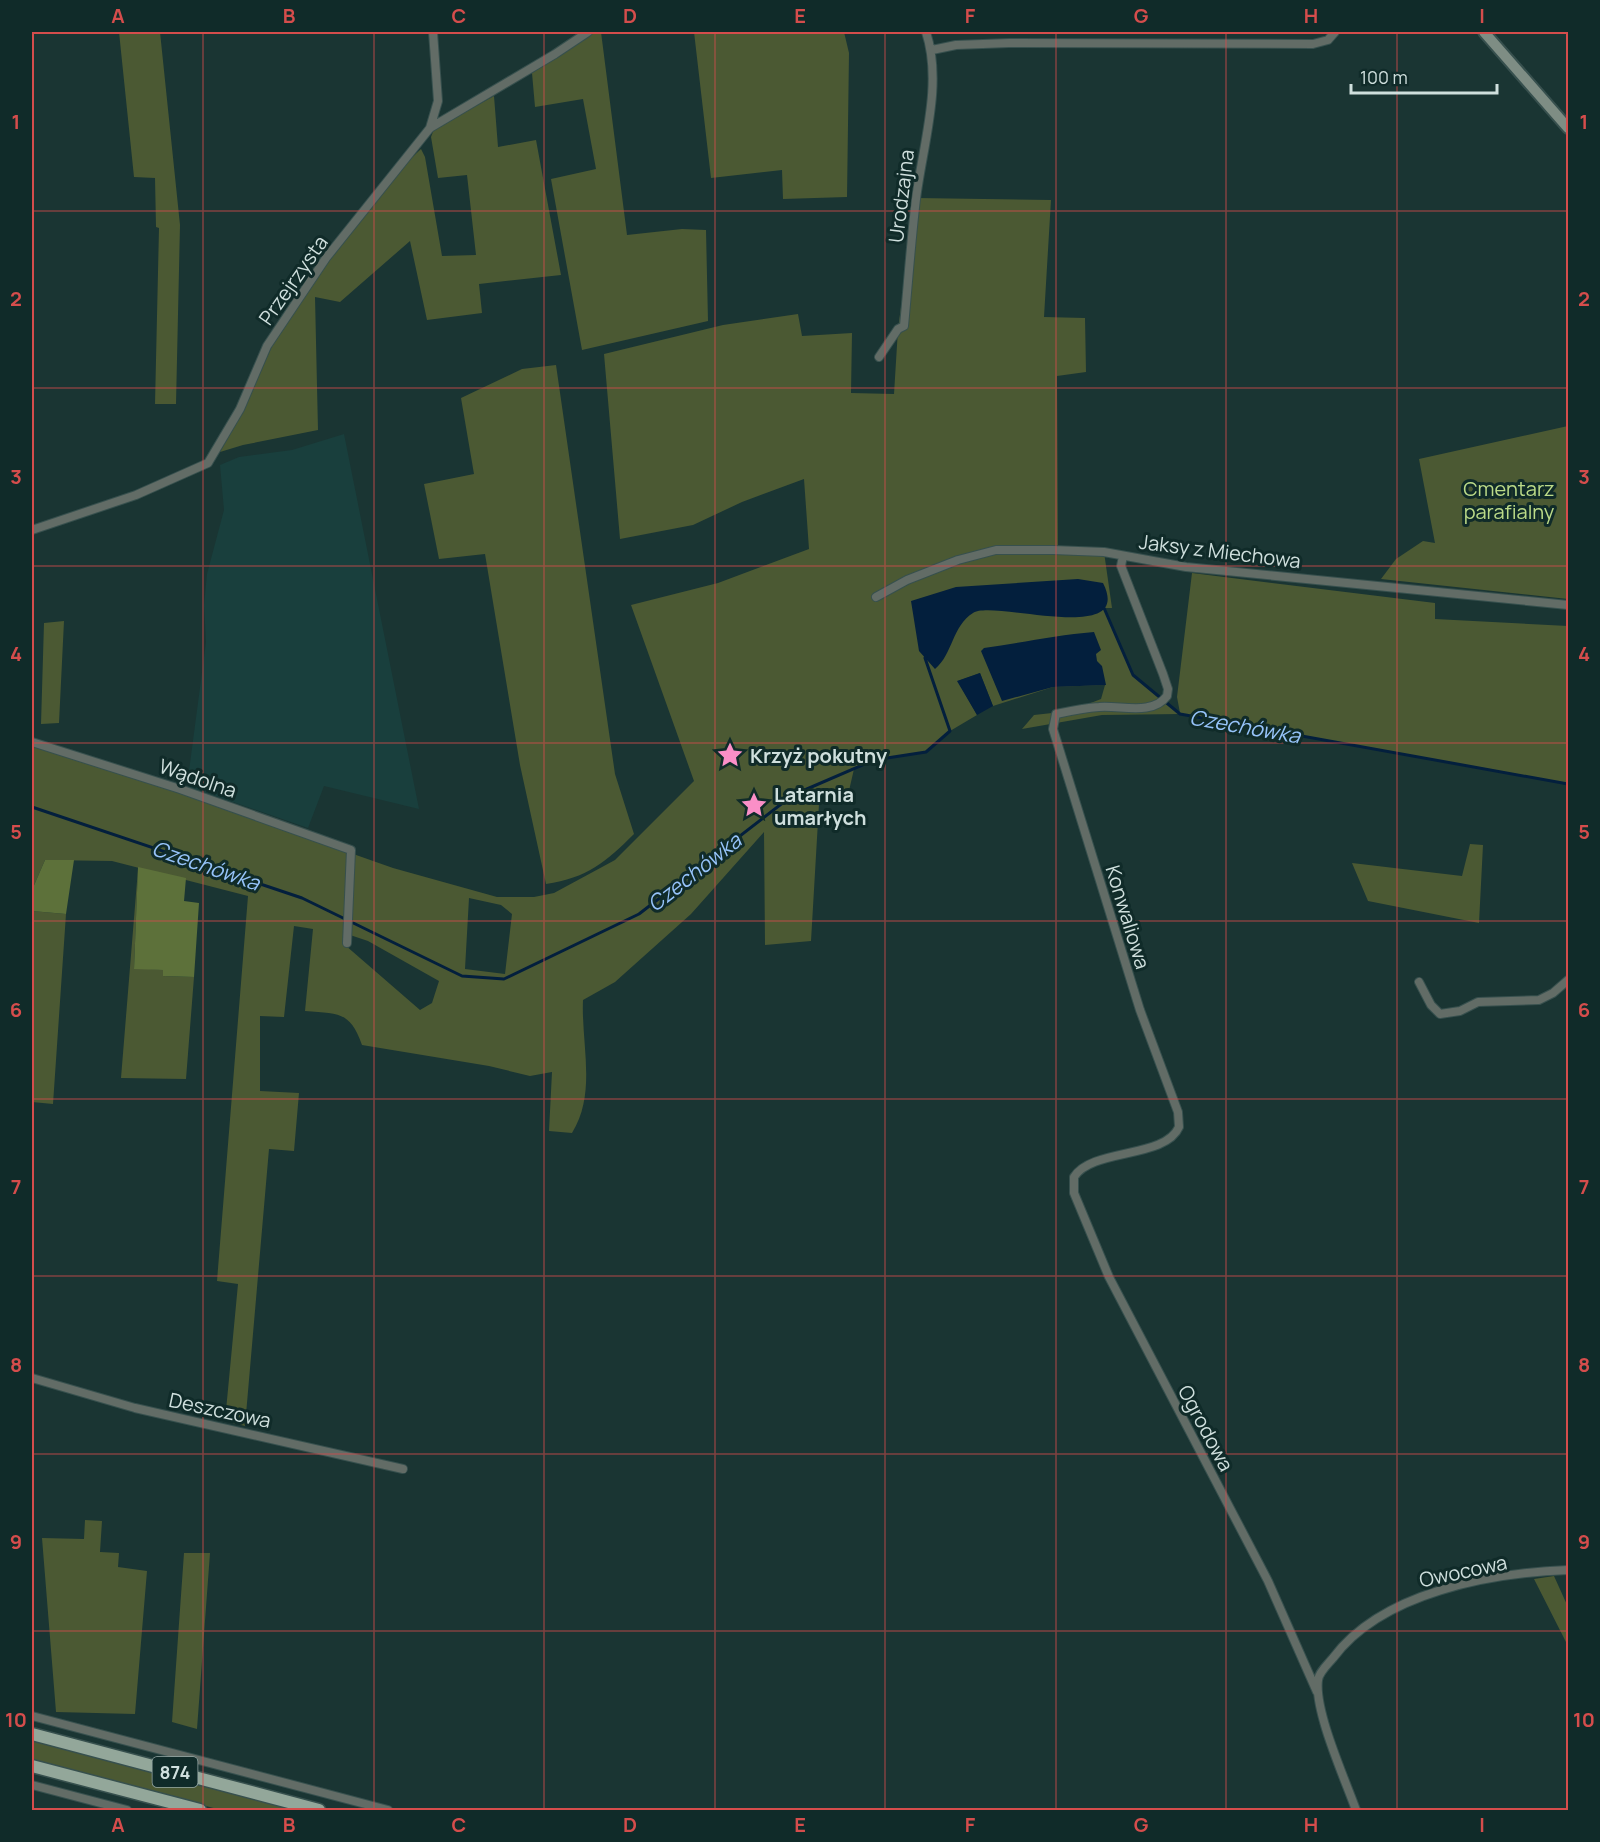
<svg xmlns="http://www.w3.org/2000/svg" width="1600" height="1842" font-family="Manrope,sans-serif">
<style>
.built{fill:#193f3d}
.green{fill:#4b5933;fill-rule:evenodd}
.forest{fill:#5d713a}
.water{fill:#031f3d}
.lines{fill:none;stroke-linecap:round;stroke-linejoin:round}
.stream{stroke:#031f3d;stroke-width:3}
.street-casing{stroke:#37504e;stroke-width:10}
.secondary-casing{stroke:#37504e;stroke-width:14}
.primary-casing{stroke:#37504e;stroke-width:15}
.street{stroke:#626c66;stroke-width:8}
.secondary{stroke:#7e8d84;stroke-width:10}
.primary{stroke:#93a79a;stroke-width:12}
.grid{fill:none;stroke:#d54d4c;stroke-width:1.5;stroke-opacity:0.55}
.labels{text-anchor:middle;dominant-baseline:central;stroke-width:6;stroke-linejoin:round;paint-order:stroke}
.shield{fill:#102b29;stroke:#96a9a7;stroke-width:1.5}
.shield-label{font-size:18px;font-weight:bold;fill:#cfdfdd}
.street-label{font-size:20px;fill:#cfdfdd;stroke:#102b29}
.park-label{font-size:20px;fill:#bcdb88;stroke:#102b29}
.poi-label{font-size:20px;font-weight:bold;fill:#cfdfdd;stroke:#102b29;text-anchor:start}
.water-label{font-size:21px;font-style:italic;fill:#96c3f9;stroke:#102b29}
.neatline{fill:none;stroke:#d54d4c;stroke-width:2}
.grid-label{font-size:20px;text-anchor:middle;font-weight:bold;fill:#d54d4c}
</style>
<rect width="100%" height="100%" fill="#1a3533"/>
<!-- built -->
<path class="built" d="M344 434 419 809 324 786 308 828 187 786 206 642 204 605 207 574 224 510 220 465 239 457 292 450Z"/>
<!-- green -->
<path class="green" d="M119 32H160L180 225 176 404H155L159 228 156 227 155 178 134 177Z
M594 32H601L627 235 682 229 706 230 708 321 582 350 551 179 596 169 583 99 535 107 532 73Z
M694 32H844L849 53 847 197 783 199 782 170 711 178Z
M494 96 498 147 536 140 561 275 479 284 482 313 427 320 410 241 340 302 315 297 318 430 243 445 220 452 245 408 272 346 330 259 406 163 421 149 425 157 442 256 476 255 467 175 438 178 431 137 434 129Z
M916 198 1051 200 1044 317 1085 318 1086 372 1057 376 1058 550 1104 552 1112 608H1104L1133 675 1180 713 1177 697 1192 573 1435 603V619L1568 626V782L1566 783 1180 714 1102 715 1022 729 1034 715 1070 711 1101 699 1105 685 1053 687 993 706 980 673 958 681 977 715 950 731 926 752 874 760 854 769 848 795 819 804 811 941 765 945 764 832 691 914 615 982 583 1000C581 1044 597 1093 572 1133L549 1131 552 1072 530 1076 489 1066 362 1045C350 1011 339 1014 305 1011L313 929 294 926 284 1017 260 1016V1091L299 1093 294 1151 269 1149 245 1426 225 1421 238 1284 217 1281 248 896 112 861 45 860 32 890V745L126 774 393 868 497 897H534L554 893 615 860 694 781 631 605 718 583 809 549 804 479 742 502 693 525 620 539 604 354 723 325 798 314 802 336 852 333 851 393 894 394 898 329ZM469 898 501 905 512 914 505 974 465 969ZM344 933 368 941 439 981 432 1003 420 1010 345 945Z
M556 365 615 774 634 834C606 862 587 878 546 884L520 765 485 554 439 559 424 484 474 474 461 398 522 369Z
M1568 426V599L1381 579 1396 559 1423 541 1435 543 1419 459Z
M64 621 59 723 41 724 44 623Z
M1470 844 1483 845 1479 923 1368 901 1352 863 1462 876Z
M138 869 134 968 163 970V976L194 977 186 1079 121 1078Z
M32 911 66 914 53 1104 32 1102Z
M85 1520 102 1521 100 1552 119 1553 118 1567 147 1571 135 1714 56 1712 42 1538 84 1539Z
M184 1553H210L197 1729 172 1722Z
M1554 1576 1568 1607V1646L1534 1579Z
M32 1741 298 1810H221L32 1760Z"/>
<!-- forest -->
<path class="forest" d="M45 860H74L66 914 32 911V890Z
M138 867 186 878 184 901 199 903 194 977 163 976V970L134 969Z"/>
<!-- water -->
<path class="water" d="M1078 579 1103 583C1135 647 993 599 973 613 952 626 953 654 935 669L919 651 911 601 956 587Z
M1094 632 1101 650 1096 654 1097 661 1102 666 1106 685 1053 687 1002 701 981 651 984 648C1021 643 1056 635 1094 632Z
M980 673 993 706 977 715 957 681Z"/>
<g class="lines">
<!-- stream -->
<path class="stream" d="M1104 608 1133 675 1180 714 1568 784
M32 807 302 898 462 976 504 979 639 914 793 795 874 760 926 752 950 731 925 658 926 656"/>
<!-- street casing -->
<g class="street-casing">
<path id="street" d="M932 50 956 45 1009 43 1313 44 1328 40 1335 32
M430 128 438 101 433 32
M879 357 898 329 904 326C908 284 911 241 916 199 923 144 943 84 926 32
M32 530 136 495 208 463 240 409 267 346 326 258 430 128 555 54 588 32
M1123 556 1121 566 1163 674 1168 689 1167 696C1152 716 1121 705 1099 707 1084 708 1070 711 1056 714L1053 729 1140 1010 1178 1112 1179 1127C1165 1159 1092 1148 1074 1177V1193L1109 1277 1268 1581 1317 1692
M876 597 907 580 958 560 996 550H1053L1104 552 1186 567 1568 605
M32 742 180 789 351 850 347 943
M1419 982 1431 1005 1440 1014 1460 1011 1478 1002 1539 1000 1553 993 1568 980
M32 1378 135 1408 403 1469
M32 1716 388 1810
M32 1785 127 1810
M1356 1810C1345 1779 1314 1711 1318 1680 1319 1672 1328 1664 1333 1658 1382 1592 1491 1573 1568 1570"/>
</g>
<!-- secondary casing -->
<g class="secondary-casing">
<path id="secondary" d="M1484 32 1568 128"/>
</g>
<!-- primary casing -->
<g class="primary-casing">
<path id="primary" d="M32 1734 319 1810
M32 1766 200 1810"/>
</g>
<!-- street -->
<use href="#street" class="street"/>
<!-- secondary -->
<use href="#secondary" class="secondary"/>
<!-- primary -->
<use href="#primary" class="primary"/>
</g>
<!-- grid -->
<path class="grid" d="M203 32V1810M374 32V1810M544 32V1810M715 32V1810M885 32V1810M1056 32V1810M1226 32V1810M1397 32V1810M32 211H1568M32 388H1568M32 566H1568M32 743H1568M32 921H1568M32 1099H1568M32 1276H1568M32 1454H1568M32 1631H1568"/>
<!-- icons -->
<defs>
<g id="sight-bare" transform="scale(2.07)"><path d="M0-6L1.8-2.2L6-1.7L2.9 1.2L3.7 5.4L0 3.3L-3.7 5.4L-2.9 1.2L-6-1.7L-1.8-2.2Z" fill="#fa8fc7" stroke="#102b29" stroke-width="2.5" paint-order="stroke"/></g>
</defs>
<g fill-rule="evenodd">
<use href="#sight-bare" x="730" y="755"/>
<use href="#sight-bare" x="754" y="805"/>
</g>
<g class="labels">
<!-- shield labels -->
<rect class="shield" x="152.5" y="1757" width="45" height="30" rx="4.5"/>
<g class="shield-label">
<text x="175" y="1772">874</text>
</g>
<!-- street labels -->
<g class="street-label">
<text transform="translate(901 196) rotate(-83)">Urodzajna</text>
<text transform="translate(293 280) rotate(-55)">Przejrzysta</text>
<text transform="translate(1220 551) rotate(7)">Jaksy z Miechowa</text>
<text transform="translate(198 778) rotate(19)">Wądolna</text>
<text transform="translate(1128 917) rotate(73)">Konwaliowa</text>
<text transform="translate(220 1410) rotate(12)">Deszczowa</text>
<text transform="translate(1206 1428) rotate(62)">Ogrodowa</text>
<text transform="translate(1463 1571) rotate(-12)">Owocowa</text>
</g>
<!-- park labels -->
<g class="park-label">
<text x="1509" y="488">Cmentarz<tspan x="1509" dy="23">parafialny</tspan></text>
</g>
<!-- poi labels -->
<g class="poi-label">
<text x="750" y="755">Krzyż pokutny</text>
<text x="774" y="794">Latarnia<tspan x="774" dy="23">umarłych</tspan></text>
</g>
<!-- water labels -->
<g class="water-label">
<text transform="translate(1245 726) rotate(10)">Czechówka</text>
<text transform="translate(206 865) rotate(19)">Czechówka</text>
<text transform="translate(694 872) rotate(-38)">Czechówka</text>
</g>
</g>
<!-- border -->
<rect width="1600" height="1842" fill="none" stroke="#102b29" stroke-width="66"/>
<!-- scale -->
<path d="M1351 84v9h146v-9" fill="none" stroke="#cfdfdd" stroke-width="3"/>
<text x="1360" y="84" font-size="18" fill="#cfdfdd" stroke="#102b29" stroke-width="4.5" paint-order="stroke">100 m</text>
<rect x="33" y="33" width="1534" height="1776" class="neatline"/>
<g class="grid-label">
<text x="118" y="23">A</text>
<text x="289" y="23">B</text>
<text x="459" y="23">C</text>
<text x="630" y="23">D</text>
<text x="800" y="23">E</text>
<text x="970" y="23">F</text>
<text x="1141" y="23">G</text>
<text x="1311" y="23">H</text>
<text x="1482" y="23">I</text>
<text x="16" y="129">1</text>
<text x="1584" y="129">1</text>
<text x="16" y="306">2</text>
<text x="1584" y="306">2</text>
<text x="16" y="484">3</text>
<text x="1584" y="484">3</text>
<text x="16" y="661">4</text>
<text x="1584" y="661">4</text>
<text x="16" y="839">5</text>
<text x="1584" y="839">5</text>
<text x="16" y="1017">6</text>
<text x="1584" y="1017">6</text>
<text x="16" y="1194">7</text>
<text x="1584" y="1194">7</text>
<text x="16" y="1372">8</text>
<text x="1584" y="1372">8</text>
<text x="16" y="1549">9</text>
<text x="1584" y="1549">9</text>
<text x="16" y="1727">10</text>
<text x="1584" y="1727">10</text>
<text x="118" y="1832">A</text>
<text x="289" y="1832">B</text>
<text x="459" y="1832">C</text>
<text x="630" y="1832">D</text>
<text x="800" y="1832">E</text>
<text x="970" y="1832">F</text>
<text x="1141" y="1832">G</text>
<text x="1311" y="1832">H</text>
<text x="1482" y="1832">I</text>
</g>
</svg>
